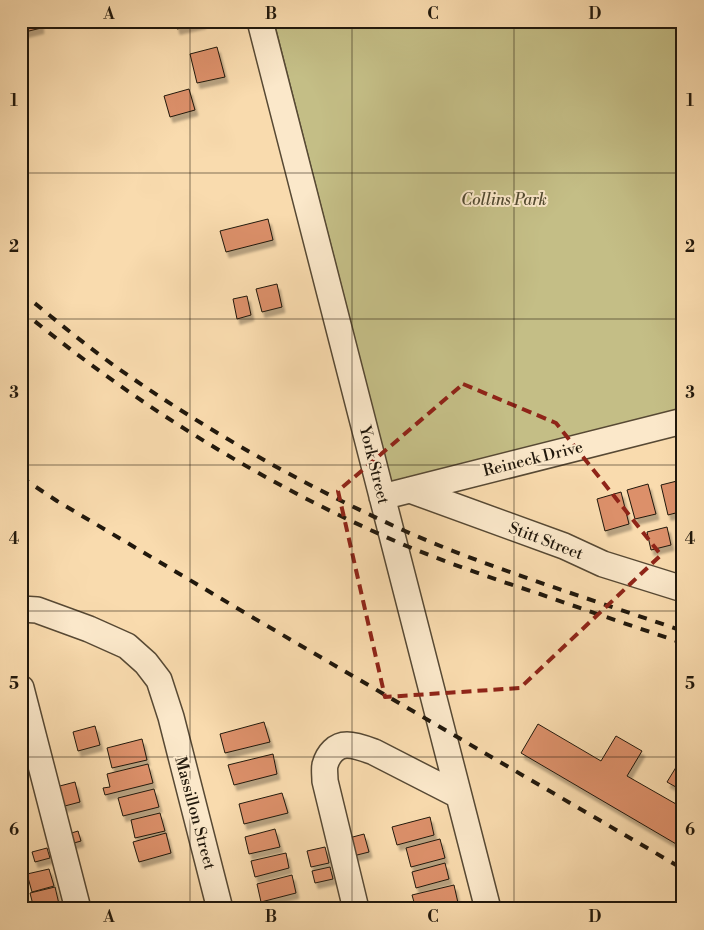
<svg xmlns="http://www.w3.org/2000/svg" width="704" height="930" font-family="'Libre Bodoni',serif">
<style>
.green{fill:#c4be86;stroke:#726b49}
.building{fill:#dc906b;stroke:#21180c;filter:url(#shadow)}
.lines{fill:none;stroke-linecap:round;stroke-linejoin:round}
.minor-casing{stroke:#574934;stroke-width:28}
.minor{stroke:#fbe8ca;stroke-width:25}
.rail{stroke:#21180c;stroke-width:4;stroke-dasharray:9 9;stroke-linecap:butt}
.marked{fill:none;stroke:#8f2418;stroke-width:4;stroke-dasharray:10 6;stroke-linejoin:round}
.grid{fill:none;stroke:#21180c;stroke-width:1;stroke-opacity:0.55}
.labels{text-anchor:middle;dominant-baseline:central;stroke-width:4;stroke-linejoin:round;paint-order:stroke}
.park-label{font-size:16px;font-style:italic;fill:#524a31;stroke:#fbe8ca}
.street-label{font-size:16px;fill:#21180c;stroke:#fbe8ca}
.neatline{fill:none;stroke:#21180c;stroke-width:2}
.grid-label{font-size:16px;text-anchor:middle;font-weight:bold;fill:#21180c}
</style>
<defs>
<filter id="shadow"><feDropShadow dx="3" dy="5.5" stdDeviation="1" flood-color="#0004"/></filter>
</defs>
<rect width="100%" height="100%" fill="#f9dbae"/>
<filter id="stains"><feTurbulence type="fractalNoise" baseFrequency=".004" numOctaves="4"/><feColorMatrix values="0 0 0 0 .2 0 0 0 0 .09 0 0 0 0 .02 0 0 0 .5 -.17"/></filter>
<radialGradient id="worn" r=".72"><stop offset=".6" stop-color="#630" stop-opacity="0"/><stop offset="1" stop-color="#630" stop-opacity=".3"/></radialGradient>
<!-- green -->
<path class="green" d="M274 21H683V409L392 484Z"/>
<!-- building -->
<path class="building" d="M21 21H40L41 28 21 33Z
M175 21H203V23L177 29Z
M217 47 225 77 197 83 190 54Z
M189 89 195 110 170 117 164 96Z
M268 219 273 240 226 252 220 231Z
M277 284 282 307 262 312 256 289Z
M247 296 251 315 237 319 233 299Z
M681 480 683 487V511L668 515 661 485Z
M648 484 656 514 635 519 627 490Z
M621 492 629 524 605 531 597 499Z
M667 527 671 545 651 550 647 532Z
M264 722 270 742 225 753 220 734Z
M538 724 601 761 616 736 642 751 627 776 683 808V848L521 753Z
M95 726 100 745 78 751 73 732Z
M142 739 147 760 112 768 107 748Z
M273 754 277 774 234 785 228 765Z
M148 764 153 783 105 795 103 788 110 787 107 774Z
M678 764 683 767V791L667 782Z
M75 782 80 802 61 807 56 787Z
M154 789 159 807 123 816 118 798Z
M282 793 288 813 244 824 239 804Z
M160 813 165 831 135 838 131 820Z
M430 817 434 835 397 845 392 827Z
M275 829 280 847 249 854 245 837Z
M78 831 81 841 67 845 65 835Z
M166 833 171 853 139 862 133 842Z
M364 834 369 852 353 856 349 838Z
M440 839 445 858 411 867 406 848Z
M325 847 329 863 311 867 307 851Z
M47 848 50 858 35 862 32 852Z
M286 853 289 868 255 877 251 861Z
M445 863 449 879 416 888 412 872Z
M330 867 333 879 315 883 312 871Z
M49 869 54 886 32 892 27 874Z
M292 875 296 893 261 902 257 884Z
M454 885 458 903 437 909H416L412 895Z
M55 887 59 904 40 909H34L30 893Z
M383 903 384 909H363V908Z"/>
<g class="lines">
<!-- minor casing -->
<g class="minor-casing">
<path id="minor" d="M260 21 488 909
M410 490 564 546 603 564 683 589
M382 497 683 421
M21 609 37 610 89 629 127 646 146 663 159 680 171 717 220 909
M21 688 78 909
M356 909 325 781C325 776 324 769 325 765 328 754 336 745 347 745 356 745 366 749 374 752L458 795"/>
</g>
<!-- minor -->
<use href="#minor" class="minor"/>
<!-- rail -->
<path class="rail" d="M21 292C53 318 85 345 119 369 209 432 305 486 405 531 452 552 501 569 550 586 594 601 639 616 683 631
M21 310C136 405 265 485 402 544 447 563 494 579 540 594 588 611 635 627 683 643
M21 477 57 501 257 620 683 869"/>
</g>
<!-- marked area -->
<path class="marked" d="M463 384 556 423 661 555 520 688 385 697 338 491Z"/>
<!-- grid -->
<path class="grid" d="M190 21V909M352 21V909M514 21V909M21 173H683M21 319H683M21 465H683M21 611H683M21 757H683"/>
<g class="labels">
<!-- park labels -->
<g class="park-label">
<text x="504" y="200">Collins Park</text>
</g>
<!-- street labels -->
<g class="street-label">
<text transform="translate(533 459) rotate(-14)">Reineck Drive</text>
<text transform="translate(374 465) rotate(76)">York Street</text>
<text transform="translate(546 541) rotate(21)">Stitt Street</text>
<text transform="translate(195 813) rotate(75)">Massillon Street</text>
</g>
</g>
<!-- margin -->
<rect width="704" height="930" fill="none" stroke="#f9dbae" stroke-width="55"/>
<rect x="28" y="28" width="648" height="874" class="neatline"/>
<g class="grid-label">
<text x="109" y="19">A</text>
<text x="271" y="19">B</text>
<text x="433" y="19">C</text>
<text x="595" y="19">D</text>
<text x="14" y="106">1</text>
<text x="690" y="106">1</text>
<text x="14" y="252">2</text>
<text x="690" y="252">2</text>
<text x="14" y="398">3</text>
<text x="690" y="398">3</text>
<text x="14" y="544">4</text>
<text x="690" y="544">4</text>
<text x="14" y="689">5</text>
<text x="690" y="689">5</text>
<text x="14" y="835">6</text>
<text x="690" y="835">6</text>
<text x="109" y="922">A</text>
<text x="271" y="922">B</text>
<text x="433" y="922">C</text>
<text x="595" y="922">D</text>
</g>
<rect width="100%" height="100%" filter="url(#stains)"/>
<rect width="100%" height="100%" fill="url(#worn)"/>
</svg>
